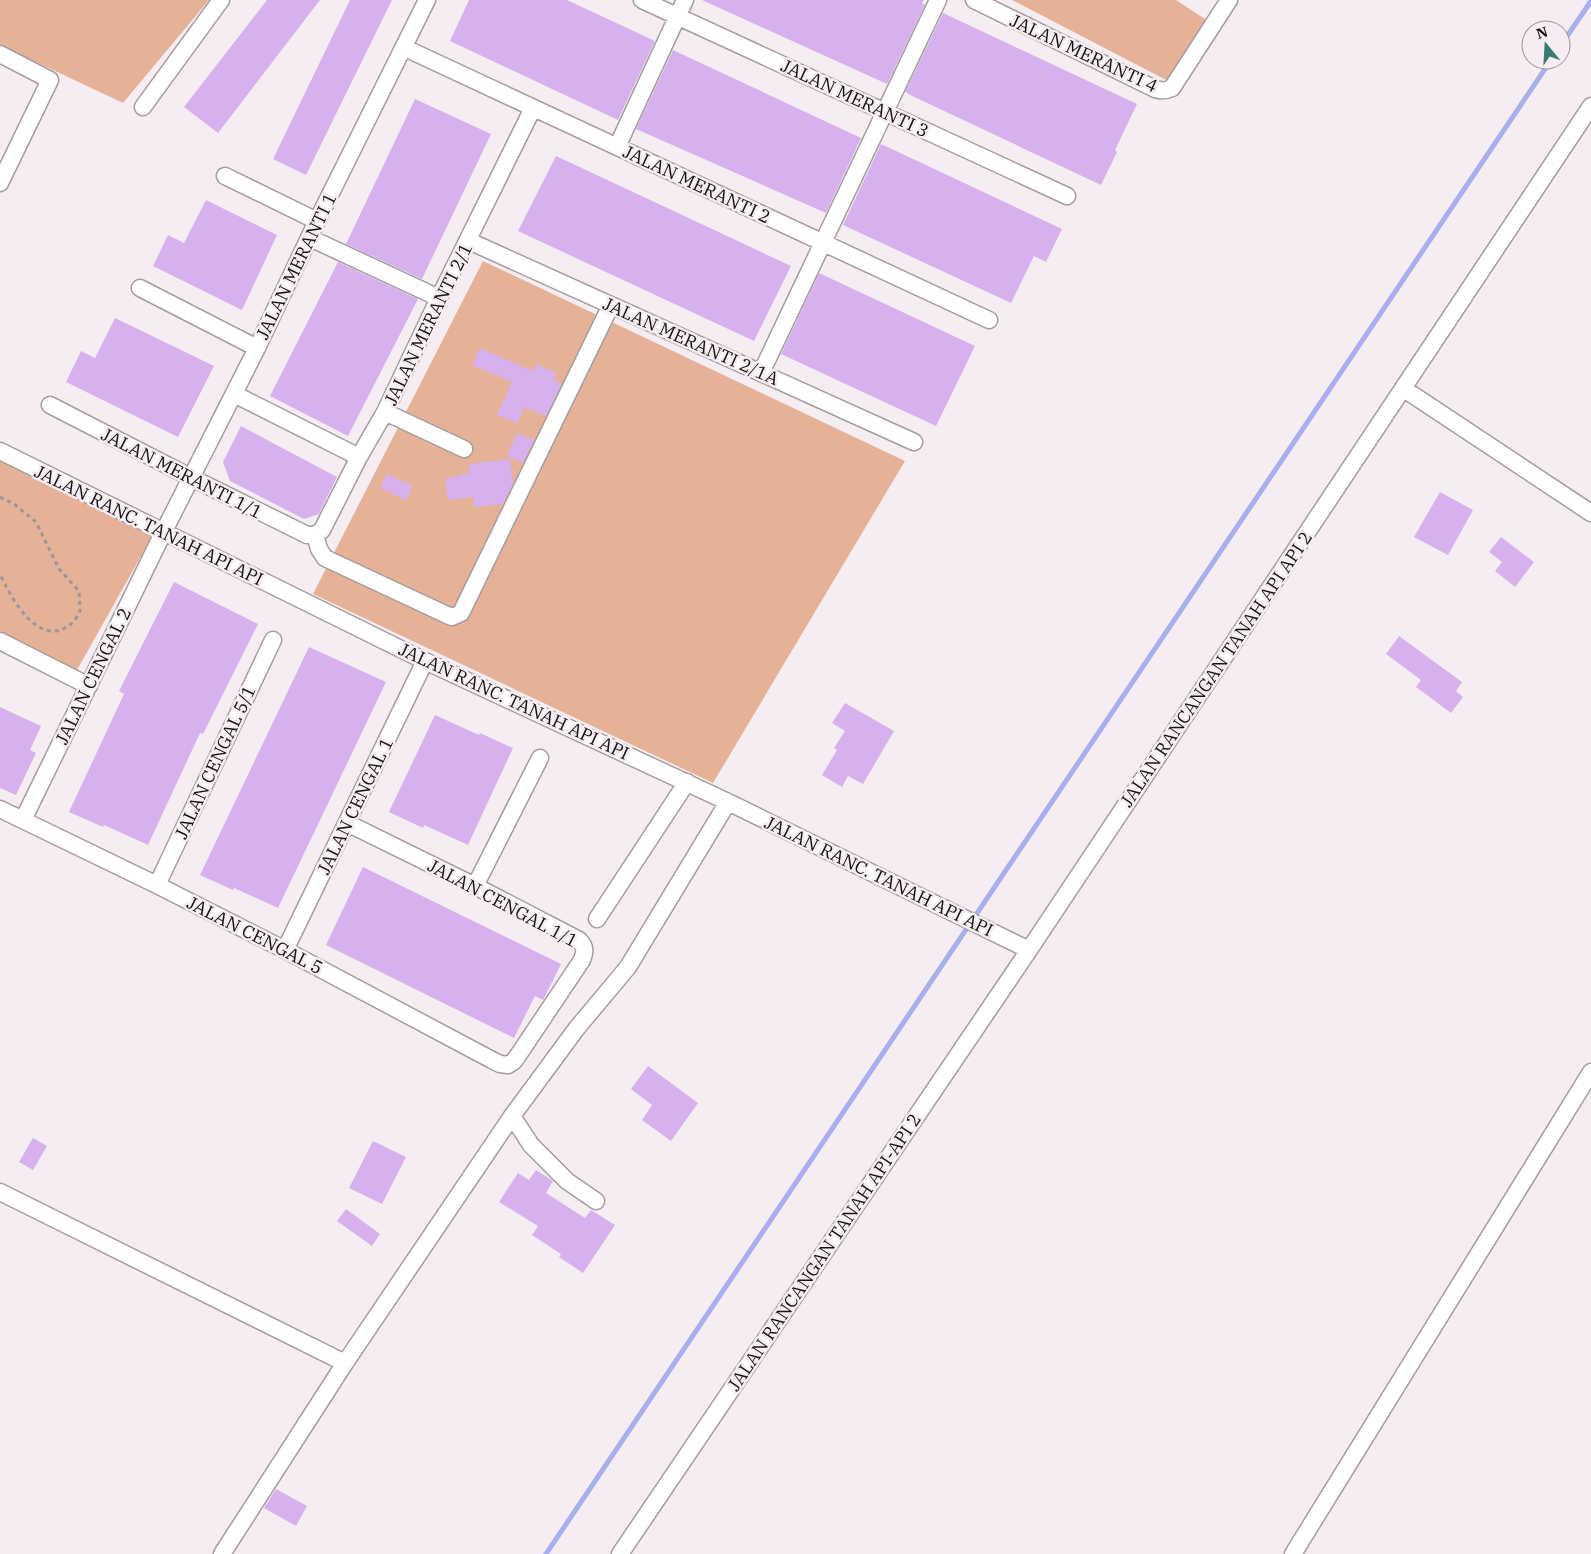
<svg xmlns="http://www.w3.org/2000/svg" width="1591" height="1554" font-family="'IBM Plex Serif',serif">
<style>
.green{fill:#e6b297}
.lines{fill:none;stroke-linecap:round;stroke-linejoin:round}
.stream{stroke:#a9aeef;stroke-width:5}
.building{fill:#d6b1ed}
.minor-casing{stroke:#a49ca0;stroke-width:19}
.path{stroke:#9c9699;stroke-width:3;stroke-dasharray:4 4;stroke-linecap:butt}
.minor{stroke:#fff;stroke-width:16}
.labels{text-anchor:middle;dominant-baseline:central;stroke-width:5;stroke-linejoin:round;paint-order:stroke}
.street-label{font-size:18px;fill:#161314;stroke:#f5edf1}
</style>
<rect width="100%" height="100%" fill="#f5edf1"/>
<!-- green -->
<path class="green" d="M0 0H209L123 103 0 45Z
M1012 0H1176L1208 21 1170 82Z
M483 261 905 461 713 783 313 594Z
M0 458 154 533 77 670 0 631Z"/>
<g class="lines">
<!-- stream -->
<path class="stream" d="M1561 45 1591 1
M546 1554 1551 60"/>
</g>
<!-- building -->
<path class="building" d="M267 0H320L218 133 184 107Z
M350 0H392L306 175 273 159Z
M469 0H567L655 41 618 120 450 41Z
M702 0H924L922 3 925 5 887 84Z
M943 13 1137 104 1115 150 1117 152 1101 185 908 94V93L905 92Z
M673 50 861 138 826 213 636 129Z
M415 99 491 134 422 279 346 244Z
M881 144 1062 229 1046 262 1034 256 1011 303 843 225Z
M556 156 791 266 754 341 518 231Z
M206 200 277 235 242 310 153 266 168 235 184 243Z
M338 262 418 299 348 436 270 396Z
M819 273 975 346 936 426 781 354Z
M115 318 214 366 178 437 66 382 81 351 95 358Z
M480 348 533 371 536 364 556 373 553 380 562 384 546 416 524 407 517 423 497 415 512 382 472 365Z
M241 426 337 477 319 514 304 519 230 481 223 462Z
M517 433 534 440 523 463 507 456Z
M510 459 513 483 503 504 474 507 473 497 448 500 445 478 461 476V474L470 473 469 464Z
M387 474 413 486 406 500 380 488Z
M1440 492 1473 510 1448 555 1414 537Z
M1501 537 1534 562 1515 587 1495 571 1502 562 1489 552Z
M174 582 258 624 203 734 200 733 148 845 104 825 103 827 69 812 124 694 119 691Z
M1399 636 1462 682 1456 691 1463 697 1451 713 1416 687 1421 680 1386 654Z
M309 647 386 682 278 908 234 888 233 890 200 875Z
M845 703 894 731 863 784 848 776 842 787 822 775 837 750 834 748 845 731 832 723Z
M0 707 41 726 30 750 36 753 16 795 0 788Z
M435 715 479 735 480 733 513 748 468 845 424 825 423 828 389 812Z
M363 867 561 964 543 1000 535 996 514 1038 326 945Z
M648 1066 698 1103 671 1141 642 1120 652 1105 631 1089Z
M33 1138 47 1146 33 1170 19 1162Z
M373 1141 406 1157 382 1204 349 1188Z
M536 1170 553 1181 546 1193 585 1218 591 1210 615 1225 583 1273 559 1257 561 1254 532 1235 538 1226 499 1202 518 1173 529 1180Z
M346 1209 380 1234 372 1246 337 1221Z
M276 1489 307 1506 296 1526 264 1508Z"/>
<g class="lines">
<!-- minor casing -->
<g class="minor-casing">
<path id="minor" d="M642 0 1067 196
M974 0 1155 89C1162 91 1166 91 1172 88L1229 0
M405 48 989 320
M0 54 50 80 0 183
M143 107 221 0
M617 147 685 0
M225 176 317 221
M310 238 439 298
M469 241 914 442
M140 288 257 348
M761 373 938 0
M1404 389 1591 513
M234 394 359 457
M50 405 192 478 307 535H315
M385 412 464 449
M0 451 425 661 728 802 1029 950
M315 535 319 549 325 558 447 615 452 617 461 613 611 305
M315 535 322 530 359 457 385 412 439 298 533 108
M0 641 89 686
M0 809 157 885 285 950 492 1060 500 1064 508 1065 514 1061 519 1054 582 960C585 952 586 947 579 940L475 886 347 823
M23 820 164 531 257 348 317 221 427 0
M157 885 273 640
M475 886 540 758
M597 919 687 782
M285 950 425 661
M512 1116 531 1145 567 1181 596 1201
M0 1192 345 1363
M222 1554 345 1363 512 1116 577 1028 628 967 728 802
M620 1554 1029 950 1591 106
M1293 1554 1591 1072"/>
</g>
<!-- path -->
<path class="path" d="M0 497 14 504 36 522 59 569 79 591 80 611C78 615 75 621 71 624 39 650 11 598 0 574"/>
<!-- minor -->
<use href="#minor" class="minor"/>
</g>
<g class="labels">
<!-- street labels -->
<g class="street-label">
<text transform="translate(1084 53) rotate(25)">JALAN MERANTI 4</text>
<text transform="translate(855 98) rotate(25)">JALAN MERANTI 3</text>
<text transform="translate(697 184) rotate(25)">JALAN MERANTI 2</text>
<text transform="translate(296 266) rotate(-64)">JALAN MERANTI 1</text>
<text transform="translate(428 324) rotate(-64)">JALAN MERANTI 2/1</text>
<text transform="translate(691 341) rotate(24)">JALAN MERANTI 2/1A</text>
<text transform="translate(182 473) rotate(27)">JALAN MERANTI 1/1</text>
<text transform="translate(149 525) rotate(26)">JALAN RANC. TANAH API API</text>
<text transform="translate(1216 669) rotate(-56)">JALAN RANCANGAN TANAH API API 2</text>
<text transform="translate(93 676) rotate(-64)">JALAN CENGAL 2</text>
<text transform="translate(514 701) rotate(25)">JALAN RANC. TANAH API API</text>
<text transform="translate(215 762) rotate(-65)">JALAN CENGAL 5/1</text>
<text transform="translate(355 806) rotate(-64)">JALAN CENGAL 1</text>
<text transform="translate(879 876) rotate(26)">JALAN RANC. TANAH API API</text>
<text transform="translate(503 903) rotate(28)">JALAN CENGAL 1/1</text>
<text transform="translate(255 935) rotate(27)">JALAN CENGAL 5</text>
<text transform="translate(824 1252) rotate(-56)">JALAN RANCANGAN TANAH API-API 2</text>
</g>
</g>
<!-- north arrow -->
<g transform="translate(1546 45) rotate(342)"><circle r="24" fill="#f5edf1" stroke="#9c9699"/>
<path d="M0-4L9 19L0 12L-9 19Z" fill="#367c73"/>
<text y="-8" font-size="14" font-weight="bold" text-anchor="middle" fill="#161314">N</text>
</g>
</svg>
